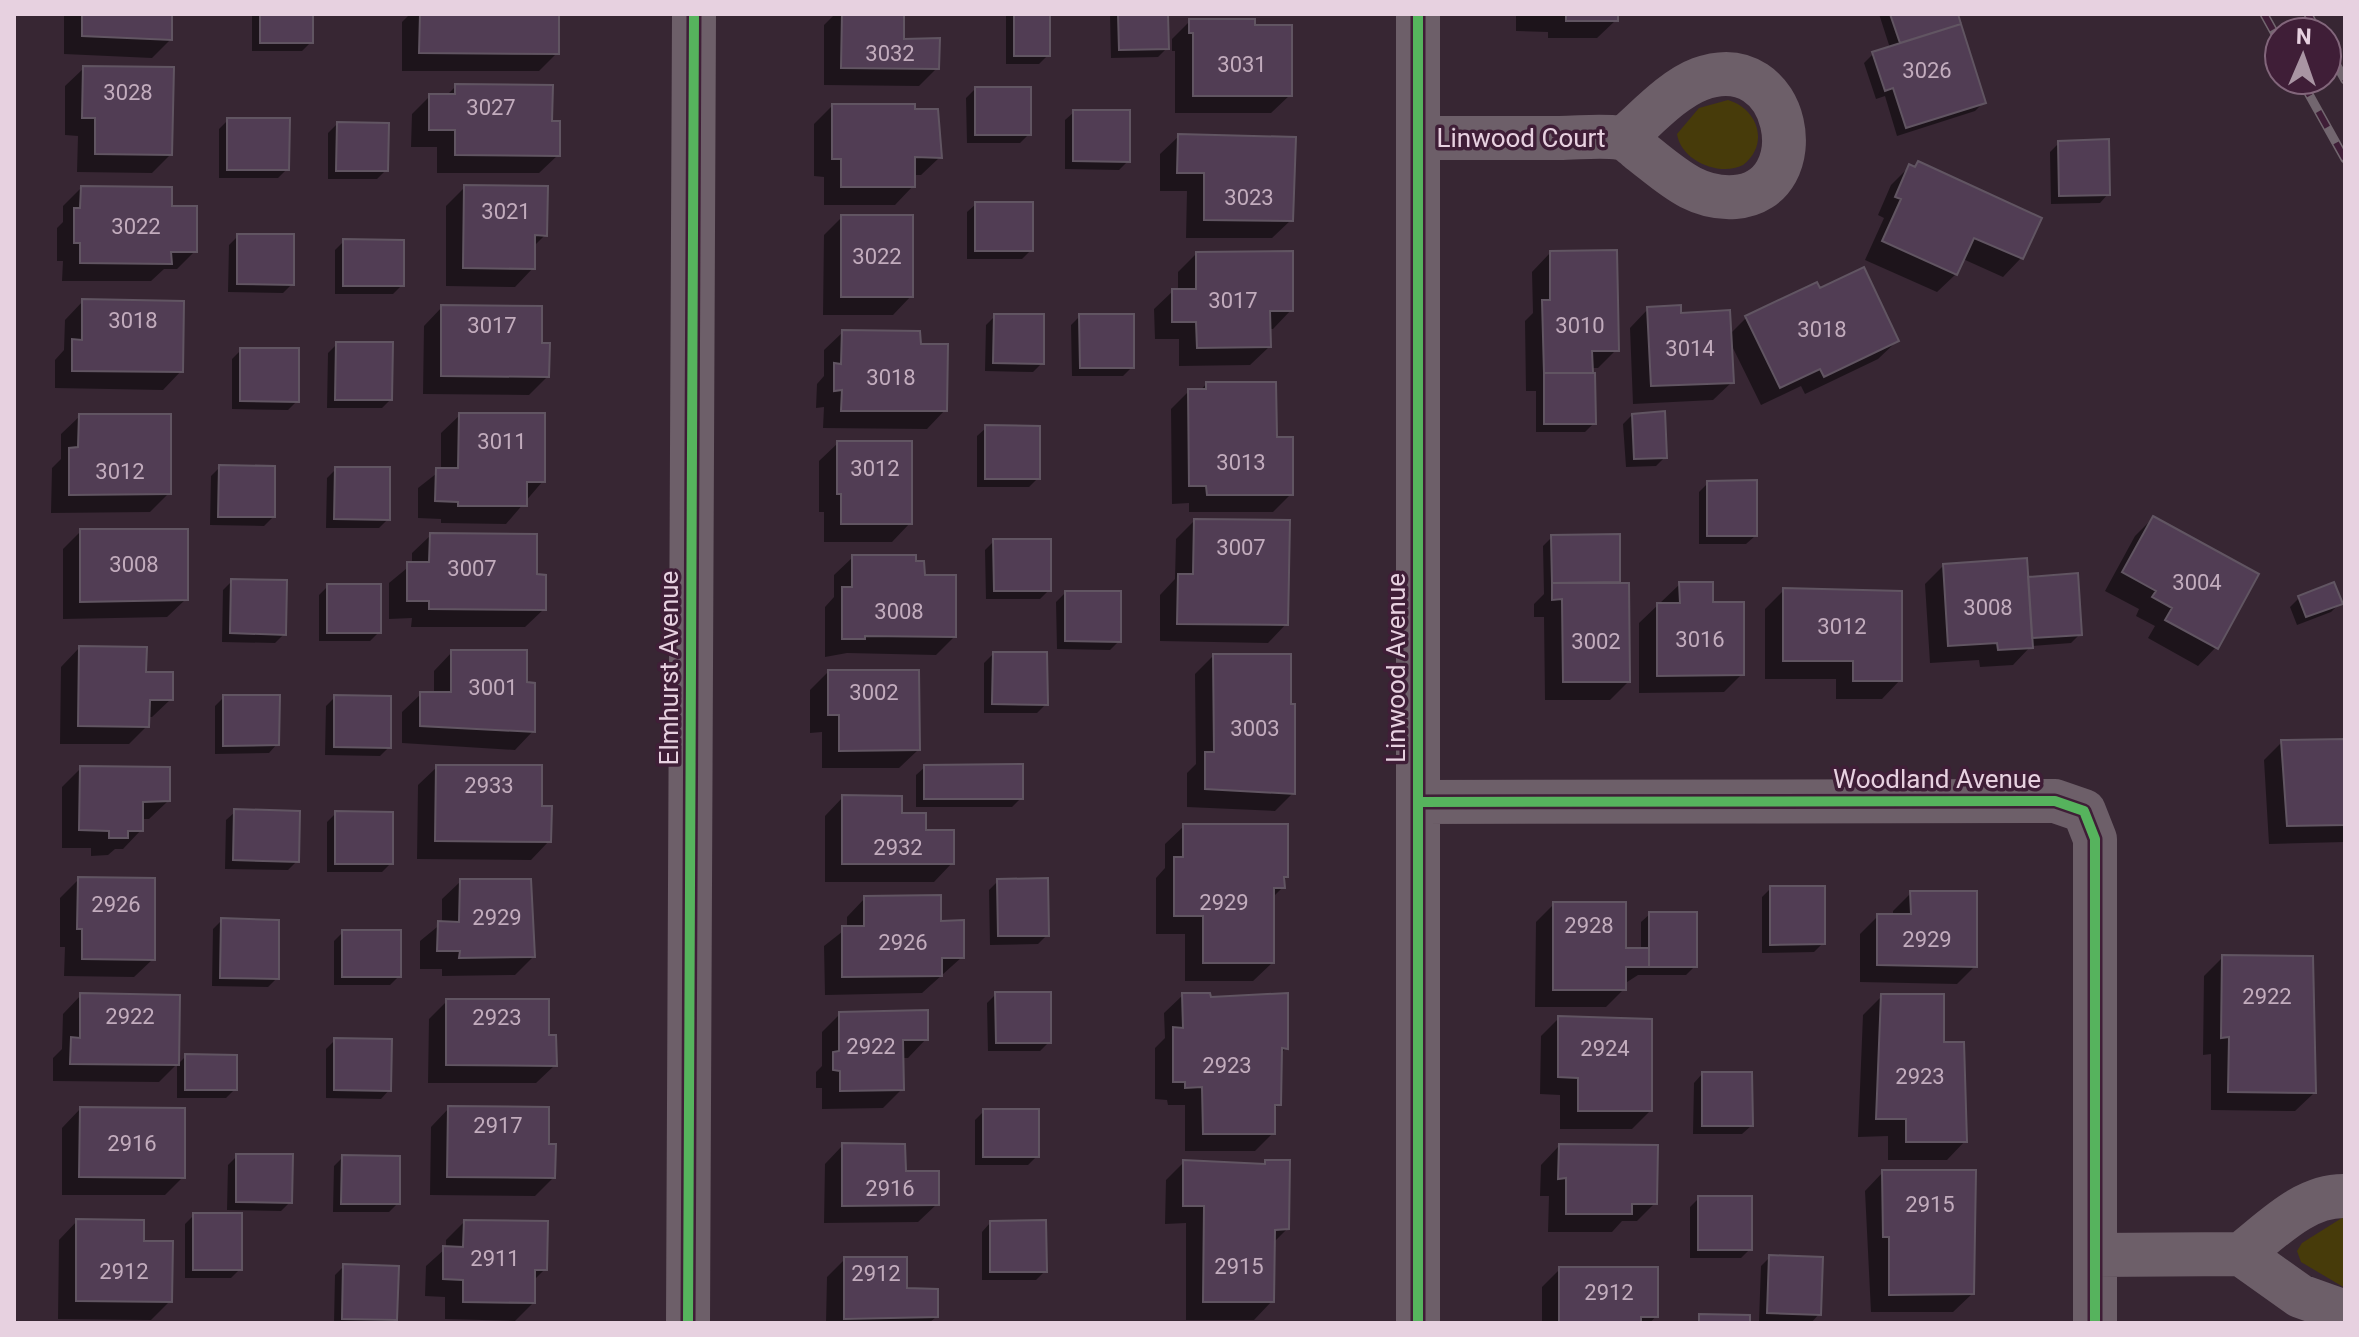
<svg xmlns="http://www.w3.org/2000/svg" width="2359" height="1337" font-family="Roboto,sans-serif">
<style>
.green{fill:#473b0a}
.shadow{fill:#0007}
.building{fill:#513d54;stroke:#615562;stroke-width:2}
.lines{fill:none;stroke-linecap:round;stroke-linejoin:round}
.minor{stroke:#6d5f69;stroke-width:44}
.rail-casing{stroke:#72666f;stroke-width:9}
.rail{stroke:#3f1e37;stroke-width:6;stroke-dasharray:18;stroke-linecap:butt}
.cycleway-casing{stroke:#3f1e37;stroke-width:15}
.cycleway{stroke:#56b35d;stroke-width:10}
.labels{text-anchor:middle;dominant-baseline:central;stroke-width:7;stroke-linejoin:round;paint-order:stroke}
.number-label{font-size:22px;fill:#c2acbd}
.street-label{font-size:26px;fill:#e7d1e0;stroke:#3f1e37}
</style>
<rect width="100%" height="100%" fill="#372633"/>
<!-- green -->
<path class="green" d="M1728 100C1758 109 1770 144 1743 165 1720 177 1681 161 1677 134L1699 108Z
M2345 1216V1288L2301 1262 2297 1251 2302 1243Z"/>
<!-- shadow -->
<path class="shadow" d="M64 14H170V40L152 58 64 54Z
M252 14H311V42L302 51H252Z
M410 14H557V53L539 71H402V22Z
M835 14H902V41L937 68 919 86 824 85V25Z
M1006 14H1048V55L1039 64H1006Z
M1110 14H1166L1167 48 1158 57 1111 58Z
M1516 14H1616V20L1597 38H1548V32L1516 31Z
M1879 14H1955L1984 102 1975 111 1897 136 1885 96 1876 99 1864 63 1873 54 1890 48Z
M1190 21 1290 95 1271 113H1175V51H1172V39Z
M84 68 170 155 152 173 77 172 78 136 65 135V86Z
M456 86 550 123 558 155 539 173H437V147H411L412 114 430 96H446Z
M975 89 1029 134 1020 143H967L966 98Z
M832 106 940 157 921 175H913V186L895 205H824V177L814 176V124Z
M1074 112 1128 161 1119 170 1065 169V120Z
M228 120 287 169 278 178H219V129Z
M337 124 386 170 377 179H328V133Z
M1179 136 1291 220 1272 238H1186L1187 191H1160V154Z
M2059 143 2108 194 2100 203 2051 204 2050 152Z
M1918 164 2021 258 2003 277 1963 259 1956 274 1937 292 1865 260 1884 218 1878 215 1891 185 1909 167 1913 168Z
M465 187 545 235 533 247V268L515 287 446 286V206Z
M81 188 170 208 195 251 177 269H164L151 281H62L63 261H57V228L63 222V206Z
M976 204 1031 250 1022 259H967V212Z
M842 217 911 296 893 315H823L824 235Z
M238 236 292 284 283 293 228 292 229 245Z
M344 241 402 285 393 294H335V250Z
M1550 253 1616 350 1598 368H1591L1594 423 1585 432H1536V391H1526L1525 321 1533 313 1532 272Z
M1196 254 1291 310 1273 329H1268L1269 347 1250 365 1179 366V339H1155L1154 309 1173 291H1178V272Z
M1819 290 1897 341 1878 359 1805 394 1801 386 1761 405 1729 340 1732 382 1713 400 1633 404 1630 328 1648 309 1679 315 1729 335 1746 318Z
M83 301 181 371 163 390 55 388V360L64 350 65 320Z
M442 307 540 345 547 377 529 395 423 394 424 326Z
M995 316 1042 363 1033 372 985 371 986 325Z
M1080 316 1132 367 1123 376H1072L1071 325Z
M843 332 919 346 945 410 927 429 823 428 824 407 816 408 817 384 824 376V350Z
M337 344 391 399 382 408H327L328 353Z
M241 350 297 401 288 410 232 409V359Z
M1206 384 1275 439 1291 494 1273 512H1189V503L1172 504 1171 409 1189 391H1200Z
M460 415 543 481 506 524 441 523V519L418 518V488L441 470V433Z
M1632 415 1665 457 1656 466 1626 467 1623 424Z
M80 416 169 493 150 512 51 513 52 468 61 459V434Z
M986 428 1038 478 1029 487H977V436Z
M838 443 910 523 892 542H824V512H819V461Z
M220 467 273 517 264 526 210 525 211 476Z
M336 469 388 519 379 528H326L327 478Z
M1708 483 1755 536 1746 544H1699V492Z
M2153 518 2216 647 2198 666 2148 638 2155 626 2136 616 2139 609 2105 591 2135 536Z
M1194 521 1286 624 1268 643 1160 641V595L1175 579 1176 539Z
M81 531 186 599 167 617 63 619V549Z
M431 535 535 576 544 609 525 627H411L412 618 389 619V583L412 564V553Z
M1552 537 1618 582 1615 585 1628 682 1610 700H1545L1544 617H1534V604L1544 594 1543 546Z
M994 541 1049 590 1040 599H986L985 550Z
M853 557 923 577 954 637 936 655 847 653 825 657V607L834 597V575Z
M1943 566 2026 579 2080 634 2071 643 2031 646 2013 665 1980 667 1979 660 1930 663 1925 584Z
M232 581 284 634 275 643 222 642 223 590Z
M1680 584 1711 604 1742 674 1724 692 1639 693V623Z
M328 586 379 632 370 641H319V595Z
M1784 590 1900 680 1882 699H1836V679H1765V609Z
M1065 593 1119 641 1110 650 1057 649 1056 602Z
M2299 598 2340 603 2331 612 2297 625 2290 607Z
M79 648 144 674 171 699 152 717H147V726L129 744H60L61 667Z
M452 652 525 684 533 731 515 750 402 743V712L421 694H434V671Z
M993 654 1046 704 1037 713H984V663Z
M1213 656 1293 793 1275 811 1187 807V773L1196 764 1195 674Z
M828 672 918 750 899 768H822V732L810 733V690Z
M224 697 277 744 269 753 215 754V706Z
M335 697 389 747 380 756 325 755 326 706Z
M2345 741V842L2269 844 2264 760 2282 742Z
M437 767 540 808 549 841 531 860 417 859 418 785Z
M925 767 1021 798 1012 807H916V775Z
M81 768 168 801 149 819H141V830L123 849H115L108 855 91 856V848H62V787Z
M843 797 900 815 924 832 952 863 934 882H825V816Z
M235 812 297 861 288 870 225 869 226 820Z
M336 813 391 863 382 872H327V822Z
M1184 826 1286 876 1283 887 1272 898V963L1253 981H1185V934H1156V878L1165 868V844Z
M79 879 153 959 134 977 64 976 65 947H60V898Z
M461 881 533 957 515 975 442 976V969H420V941L442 923V899Z
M998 881 1047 935 1038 944 990 945 989 890Z
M1771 888 1823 943 1814 952 1762 953V897Z
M1911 893 1975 966 1957 984 1860 982V934L1878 916H1893V911Z
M865 898 939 922 962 957 922 993 825 995 824 946 847 928V917Z
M1554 904 1624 950H1641V922L1650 914 1695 966 1686 975H1638L1624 984V989L1606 1007H1535L1536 922Z
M222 920 277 978 268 987 212 986 213 929Z
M343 932 399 976 390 985H334V941Z
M2223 957 2314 1093 2295 1111 2211 1110V1054L2203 1055 2204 976Z
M996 994 1049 1042 1040 1051H988L987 1003Z
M81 995 178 997 177 1065 186 1056 235 1089 226 1098H177V1064L159 1082 53 1081V1058L62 1049 63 1014Z
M1183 995 1209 999 1286 1048 1280 1054 1279 1104 1273 1110V1133L1255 1151H1185V1105H1168L1167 1100 1155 1099V1048L1165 1038 1164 1013Z
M1882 996 1942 1044 1965 1141 1947 1160H1888V1136L1858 1137 1863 1015Z
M447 1001 547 1037 555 1065 536 1083H428L429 1019Z
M840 1014 926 1039 908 1058H901L902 1089 883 1108 822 1109V1088H816V1072L822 1066V1032Z
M1559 1018 1650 1111 1632 1129H1560V1095L1540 1094 1541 1036Z
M335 1040 389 1090 381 1099 326 1098V1049Z
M1702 1074 1751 1126 1742 1134H1693L1694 1083Z
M449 1108 547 1146 553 1178 535 1196 430 1195 431 1127Z
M80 1109 183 1177 165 1195H62V1128Z
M984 1111 1037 1156 1028 1165H975V1120Z
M843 1145 904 1173 937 1204 918 1222 824 1223 825 1164Z
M1559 1146 1655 1203 1637 1221H1622L1612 1232H1548L1549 1196H1540L1541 1165Z
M237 1156 290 1202 281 1211 227 1210 228 1165Z
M343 1157 398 1203 389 1212H333L334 1166Z
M1184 1162 1262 1166 1266 1162 1287 1229 1273 1243 1272 1301 1254 1320H1186V1223L1165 1224 1166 1180Z
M1883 1172 1972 1294 1953 1312H1871L1865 1191Z
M1699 1198 1750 1249 1741 1258H1690V1207Z
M194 1215 240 1269 231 1278H185V1224Z
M77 1221 142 1243 170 1301 151 1320 58 1319 59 1240Z
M464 1222 545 1269 533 1281V1303L515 1321 445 1319V1297L425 1296 426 1266 446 1248V1240Z
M990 1223 1045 1271 1036 1280H982V1232Z
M1770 1257 1819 1314 1811 1323 1759 1321 1761 1266Z
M845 1259 905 1290 936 1317 929 1323H826L827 1277Z
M344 1266 395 1319 392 1323H334L335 1275Z
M1560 1269 1656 1316 1650 1323H1542V1287Z"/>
<!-- building -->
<path class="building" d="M82 14H172V40L82 36Z
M260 14H313V43H260Z
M420 14H559V54L419 53Z
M842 14H904V39L940 38 939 69 841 68Z
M1014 14H1050V56H1014Z
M1118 14H1168L1169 49 1119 50Z
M1549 14H1618V21H1566V14Z
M1890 14H1958L1961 24 1900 43Z
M1189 19H1255V25H1292V96H1193V33H1189Z
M1961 24 1986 103 1906 128 1893 88 1885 91 1872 52Z
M83 66 174 67 172 155 95 154V118H82Z
M455 84 553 85 552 121H560V156L455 155V130H429V94H455Z
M975 87H1031V135H975Z
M832 104H915V109H938L942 158 915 157V187H841V159H832Z
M1073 110H1130V162L1073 161Z
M227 118H290L289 170H227Z
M337 122 389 123 388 171H336Z
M1178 134 1296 137 1293 221 1204 220V173H1177Z
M2109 139 2110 195 2059 196 2058 141Z
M1918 161 2042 218 2023 259 1974 238 1957 275 1882 241 1901 199 1895 197 1909 164 1915 167Z
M464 185 548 186 547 236 535 235V269L463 268Z
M81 186 172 187V206H197V252H171L172 264 80 263V243H74V208H80Z
M975 202H1033V251H975Z
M841 215H913V297H841Z
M237 234H294V285L237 284Z
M343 239 404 240V286H343Z
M1617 250 1619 351H1592L1593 373H1544L1542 300H1550V251Z
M1293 251V311H1270L1271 347 1197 348 1196 322H1172V289H1196V252Z
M1864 267 1899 341 1824 377 1820 369 1780 388 1745 316 1817 282 1820 288Z
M82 299 184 301 183 372 72 371V339L82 340Z
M441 305 542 306V343H550L549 377 441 376Z
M1681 305V313L1730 310 1734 383 1651 386 1647 307Z
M994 314H1044V364L993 363Z
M1079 314H1134V368H1080Z
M842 330 920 331 921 344H948L947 411H841L842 390 834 391V363L841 364Z
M336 342H393L392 400H335Z
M240 348H299V402L240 401Z
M1544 373H1595L1596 424H1544Z
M1206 382H1276L1277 437H1293V495H1207L1206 486H1189L1188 389H1206Z
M1665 411 1667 458 1634 459 1632 414Z
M459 413H545V482H527V506H458V502L435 501 436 468H458Z
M79 414H171V494L69 495V448L78 447Z
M985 425 1040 426V479H985Z
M837 441H912V524H841V494H837Z
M219 465 275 466V517H218Z
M335 467H390V520L334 519Z
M1757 480V536H1707V481Z
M2153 516 2259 574 2218 649 2165 620 2172 608 2152 597 2156 591 2122 572Z
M1194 519 1290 520 1288 625 1177 624 1178 574H1193Z
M80 529H188V600L80 602Z
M430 533 537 534V574L546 575V610L429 609V601H407V562H429Z
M1620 534V582L1552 583 1551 535Z
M993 539H1051V591H994Z
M852 555H916V561H924L925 575H956V637L865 636V639H842V587H852Z
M2027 558 2033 648 1998 650 1997 643 1948 646 1943 564Z
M2078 573 2082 635 2032 638 2028 577Z
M231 579 287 580 286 635 230 633Z
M1679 582H1713V602H1744V675L1657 676V603H1680Z
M2334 582 2343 604 2306 617 2298 596Z
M1552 583H1629L1630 682H1563L1562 599 1552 600Z
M327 584H381V633H327Z
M1783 588 1902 591V681H1853V661H1783Z
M1065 591H1121V642L1065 641Z
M79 646 147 647 146 672H173V700H150L149 727 78 726Z
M451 650H527V682L535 683V732L420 726V692H451Z
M993 652H1047L1048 705 992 704Z
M1213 654H1291V704H1295V794L1205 789V752H1214Z
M828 670H919L920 750 839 751V715H828Z
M223 695H280L279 745 223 746Z
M334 695 391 696V748L334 747Z
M2345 739V825L2287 826 2281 740Z
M1023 764V799H924V765Z
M436 765H542V806H552L551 842 435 841Z
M80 766 170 767V801L143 802V831H128V838H109V831L79 830Z
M842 795 902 796V813H926V830H954V864H842Z
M234 809 300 811 299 862 233 860Z
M335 811 393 812V864H335Z
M1183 824H1288V877H1284L1285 888H1274V963H1203V916H1174V857H1183Z
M78 877 155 878V960L82 959V929H77Z
M1048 878 1049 936H998L997 879Z
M460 879H531L535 957 459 958 460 951H437L438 921 459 922Z
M1770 886H1825V944L1770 945Z
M1910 891H1977V967L1877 965V914H1911Z
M941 895V921L964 920V958H942V976L842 977V926H864V896Z
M1553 902H1626V948H1649V967H1626V990H1553Z
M1649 912H1697V967H1649Z
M221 918 279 920V979L220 978Z
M342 930H401V977H342Z
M2222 955 2313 956 2316 1093 2228 1092 2229 1037 2221 1038Z
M995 992H1051V1043H996Z
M80 993 180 995 179 1065 70 1064 71 1037 80 1038Z
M1182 993H1210L1211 997 1288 993V1049L1282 1048 1281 1105H1275V1134H1203L1202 1087 1185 1088V1082H1173V1027L1183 1028Z
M1881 994H1944V1042H1964L1967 1142H1906V1119H1876Z
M446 999H549V1035H556L557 1066 446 1065Z
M928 1010V1040H903L904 1090 840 1091V1071L833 1070V1052L839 1051V1012Z
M1558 1016 1652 1019V1111H1578V1078L1558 1077Z
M334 1038 392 1039 391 1091 334 1090Z
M185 1054 237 1055V1090H185Z
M1702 1072H1752L1753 1126H1702Z
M448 1106 549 1107V1144H556L555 1178 447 1177Z
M80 1107 185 1108V1178L79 1177Z
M983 1109H1039V1157H983Z
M842 1143 905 1144 906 1171H939V1205L842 1206Z
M1559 1144 1658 1145 1657 1204H1632V1214H1566V1178L1558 1179Z
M236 1154H293L292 1203 236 1202Z
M342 1155 400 1156V1204H341Z
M1183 1160 1265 1164V1160H1290L1289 1229 1275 1230 1274 1302H1203L1204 1206H1183Z
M1882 1170H1976L1974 1294 1889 1295V1237H1883Z
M1698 1196H1752V1250H1698Z
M193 1213H242V1270H193Z
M76 1219 144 1220V1241H173L172 1302 76 1301Z
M464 1220 548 1221 547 1270H535V1303L463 1302V1280L443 1279V1246L463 1247Z
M1046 1220 1047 1272H990V1221Z
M1769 1255 1823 1257 1821 1315 1767 1313Z
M844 1257H907V1288L938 1289V1317L844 1319Z
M343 1264 399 1266 397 1320 342 1319Z
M1559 1267H1658V1317H1641V1323H1559Z
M1699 1314 1750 1315V1323H1699Z"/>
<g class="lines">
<!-- minor -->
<path class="minor" d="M1419 138C1466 138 1513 138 1559 138 1579 138 1601 135 1620 138 1627 139 1634 146 1640 151 1670 174 1695 200 1735 197 1816 191 1791 46 1700 79 1673 89 1646 119 1624 138
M1418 802 2055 801 2084 811 2095 839V1323
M2241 1254C2272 1230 2304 1195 2345 1196
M2095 1255 2241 1254 2300 1296 2345 1312
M688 1323 694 14
M1418 1323V14"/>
<!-- rail casing -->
<g class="rail-casing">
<path id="rail" d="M2264 14 2279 41
M2308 14 2318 32
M2327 48 2345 80
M2301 80 2345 159"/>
</g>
<!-- rail -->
<use href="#rail" class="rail"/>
<!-- cycleway casing -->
<g class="cycleway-casing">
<path id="cycleway" d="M1418 802 2055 801 2084 811 2095 839V1323
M688 1323 694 14
M1418 1323V14"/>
</g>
<!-- cycleway -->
<use href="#cycleway" class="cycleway"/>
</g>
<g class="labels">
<!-- number labels -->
<g class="number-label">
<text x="890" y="53">3032</text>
<text x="1242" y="64">3031</text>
<text x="1927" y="70">3026</text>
<text x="128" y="92">3028</text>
<text x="491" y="107">3027</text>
<text x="1249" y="197">3023</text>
<text x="506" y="211">3021</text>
<text x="136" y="226">3022</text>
<text x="877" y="256">3022</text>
<text x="1233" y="300">3017</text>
<text x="133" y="320">3018</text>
<text x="492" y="325">3017</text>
<text x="1580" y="325">3010</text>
<text x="1822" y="329">3018</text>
<text x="1690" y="348">3014</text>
<text x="891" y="377">3018</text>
<text x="502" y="441">3011</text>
<text x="1241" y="462">3013</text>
<text x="875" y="468">3012</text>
<text x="120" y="471">3012</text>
<text x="1241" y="547">3007</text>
<text x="134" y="564">3008</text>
<text x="472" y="568">3007</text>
<text x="2197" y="582">3004</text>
<text x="1988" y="607">3008</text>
<text x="899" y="611">3008</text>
<text x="1842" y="626">3012</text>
<text x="1700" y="639">3016</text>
<text x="1596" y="641">3002</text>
<text x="493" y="687">3001</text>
<text x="874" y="692">3002</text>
<text x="1255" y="728">3003</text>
<text x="489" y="785">2933</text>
<text x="898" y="847">2932</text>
<text x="1224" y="902">2929</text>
<text x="116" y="904">2926</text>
<text x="497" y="917">2929</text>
<text x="1589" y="925">2928</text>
<text x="1927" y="939">2929</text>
<text x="903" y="942">2926</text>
<text x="2267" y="996">2922</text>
<text x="130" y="1016">2922</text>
<text x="497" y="1017">2923</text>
<text x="871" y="1046">2922</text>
<text x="1605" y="1048">2924</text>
<text x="1227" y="1065">2923</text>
<text x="1920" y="1076">2923</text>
<text x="498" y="1125">2917</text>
<text x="132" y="1143">2916</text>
<text x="890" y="1188">2916</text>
<text x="1930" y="1204">2915</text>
<text x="495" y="1258">2911</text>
<text x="1239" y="1266">2915</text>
<text x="124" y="1271">2912</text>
<text x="876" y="1273">2912</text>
<text x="1609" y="1292">2912</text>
</g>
<!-- street labels -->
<g class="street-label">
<text x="1521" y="138">Linwood Court</text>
<text transform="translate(669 668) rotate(-90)">Elmhurst Avenue</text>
<text transform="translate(1396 668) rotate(-90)">Linwood Avenue</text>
<text x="1937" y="779">Woodland Avenue</text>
</g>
</g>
<!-- border -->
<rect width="2359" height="1337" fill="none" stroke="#e7d1e0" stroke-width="32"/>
<!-- north arrow -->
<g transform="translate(2303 56) rotate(2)"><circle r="38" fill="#3f1e37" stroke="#82667b" stroke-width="2"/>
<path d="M0-6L14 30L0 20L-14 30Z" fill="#a995a3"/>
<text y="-12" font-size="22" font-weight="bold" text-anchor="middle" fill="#e7d1e0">N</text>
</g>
</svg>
